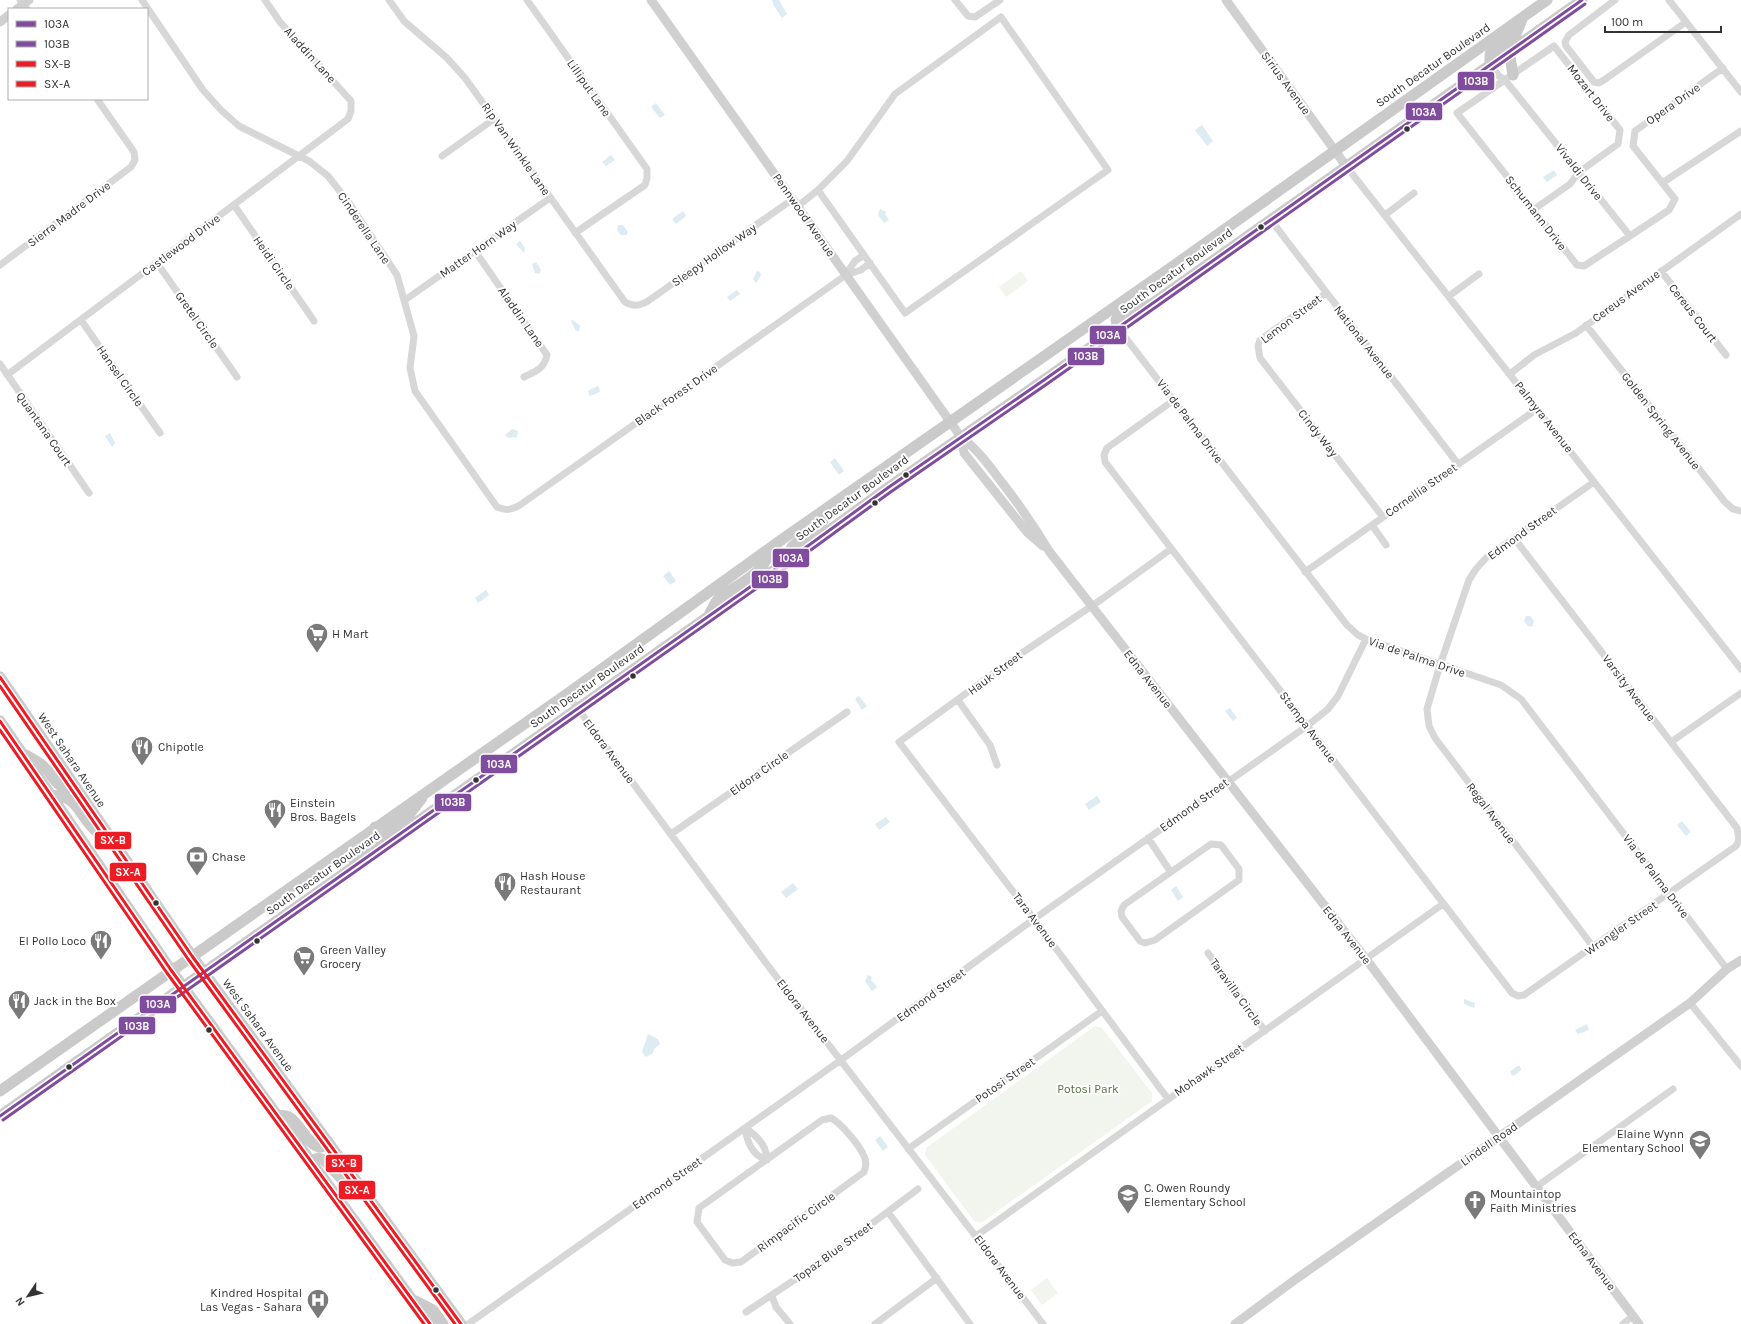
<svg xmlns="http://www.w3.org/2000/svg" width="1741" height="1324" font-family="Karla,sans-serif">
<style>
.green{fill:#f1f5ed}
.water{fill:#ddebf3}
.lines{fill:none;stroke-linecap:round;stroke-linejoin:round}
.street{stroke:#d7d7d7;stroke-width:7}
.secondary{stroke:#d0d0d0;stroke-width:9}
.primary{stroke:#cacaca;stroke-width:11}
.bus-1-casing{stroke:#fff;stroke-width:6}
.bus-2-casing{stroke:#fff;stroke-width:6}
.bus-3-casing{stroke:#fff;stroke-width:6}
.bus-4-casing{stroke:#fff;stroke-width:6}
.bus-1{stroke:#804c9e;stroke-width:3}
.bus-2{stroke:#804c9e;stroke-width:3}
.bus-3{stroke:#ed1c24;stroke-width:3}
.bus-4{stroke:#ed1c24;stroke-width:3}
.bus-dot{fill:#333;stroke:#fff;stroke-width:1.5}
.labels{text-anchor:middle;dominant-baseline:central;stroke-width:4;stroke-linejoin:round;paint-order:stroke}
.street-label{font-size:12px;fill:#333;stroke:#fff}
.poi-label{font-size:12px;fill:#333;stroke:#fff;text-anchor:start}
.park-label{font-size:12px;fill:#56703f;stroke:#fff}
.line-badge{stroke:#fff;stroke-width:1.5}
.badge-label{font-size:11px;text-anchor:middle;font-weight:bold;fill:#fff}
</style>
<rect width="100%" height="100%" fill="#fff"/>
<!-- green -->
<path class="green" d="M1021 271 1028 281 1006 297 999 287Z
M1095 1026 1102 1028 1152 1093V1101L981 1223 974 1221 925 1155 926 1148Z
M1047 1278 1058 1293 1042 1305 1031 1290Z"/>
<!-- water -->
<path class="water" d="M772 0H779L787 14 782 18 774 6Z
M656 103 665 115 660 118 651 107Z
M1202 125 1213 141 1207 146 1195 130Z
M611 155 615 160 606 166 602 162Z
M1554 170 1557 175 1547 182 1543 177Z
M880 209 886 212 885 214 889 220 884 223 878 215Z
M683 211 686 216 676 224 672 219Z
M618 225H623L628 232 626 235H621L617 230Z
M520 241 525 248 524 253 516 244Z
M536 262 541 270 539 274 535 273 532 264Z
M757 271 760 272 761 275 756 283 753 279Z
M737 290 740 294 730 301 727 297Z
M573 320 580 326 579 331H576L571 321Z
M597 386 599 387 600 392 590 396 588 391Z
M512 429 518 431 517 437 508 438 505 435Z
M110 433 115 443 112 447 105 436Z
M835 458 844 471 839 475 830 462Z
M669 571 676 581 670 585 663 576Z
M486 590 489 595 478 603 475 598Z
M1526 616H1530L1534 621 1532 627 1528 626 1524 621Z
M859 696 867 706 862 710 855 699Z
M1230 708 1237 718 1233 721 1225 711Z
M1097 796 1101 802 1089 810 1085 804Z
M886 817 890 822 879 830 875 824Z
M1682 821 1691 832 1686 836 1677 825Z
M793 883 798 889 786 898 781 892Z
M1176 886 1183 897 1178 901 1171 890Z
M868 975 872 977 871 980 877 987 872 991 865 981Z
M1464 999 1475 1003 1474 1008 1464 1004Z
M1587 1024 1589 1030 1578 1034 1575 1030Z
M648 1034 658 1039 660 1044 654 1049 653 1053 646 1057 642 1052Z
M1517 1066H1520L1521 1070 1515 1075 1512 1076 1510 1072Z
M880 1136 888 1147 883 1151 875 1140Z"/>
<g class="lines">
<!-- street -->
<path class="street" d="M20 0 27 9
M142 0 203 90 221 110 239 126 309 161 328 176 349 203 397 275 414 336 410 368 415 391 497 507C506 511 511 510 520 505L846 275 861 270 870 263
M389 0 404 21 447 58 465 78 625 302C634 307 639 306 648 301L793 199
M527 0 647 169V178L645 185 575 233
M955 0 968 16 975 17 1000 0
M1615 0 1569 35 1565 42 1566 46 1594 82 1599 83 1604 80 1686 22
M1669 0 1741 92
M1490 64 1499 76 1505 80 1630 236 1669 210 1675 199 1633 146 1635 131 1723 68
M442 156 494 119
M1346 166 1741 669
M1662 183 1741 131
M234 205 314 321
M798 206 818 190 905 313 1108 170 1001 17 895 94 847 161 818 190
M1533 210 1570 184 1579 172 1618 144 1620 130 1554 46 1457 113 1577 265 1584 266 1630 236
M1385 215 1414 193
M1270 219 1458 464
M475 251 547 355C544 369 536 371 524 377
M157 263 237 377
M0 265 131 167 135 160 134 152 97 99
M1661 271 1726 355
M846 274 855 261 864 255
M1326 293 1260 340 1258 346 1260 358 1383 517
M1449 296 1479 274
M405 300 550 198
M81 320 160 433
M1586 325 1725 502 1733 509 1741 511
M1118 328 1347 625 1358 635 1366 639 1501 685 1521 699 1727 969
M0 364 89 493
M1510 374 1534 355 1576 333 1741 214
M7 375 348 119 351 111V101L280 22 265 0
M1174 400 1107 448 1104 455 1105 462 1512 993 1518 996 1524 995 1736 846 1739 840 1737 828 1514 538
M1372 525 1386 545
M1305 572 1537 409
M567 694 769 967 1043 1324
M958 700 990 745 997 765
M1671 742 1741 693
M671 834 847 712
M1148 838 1170 871
M1211 844 1221 845 1239 869V880L1155 940 1145 943 1140 941 1122 917 1121 911 1124 905Z
M1594 948 1435 738 1429 726 1427 709 1440 665 1469 580 1476 569 1487 557 1594 482
M1208 953 1265 1031
M1690 1003 1741 1066
M1168 1099 1034 919 899 742 1016 657 1102 599 1171 549
M831 1118C841 1123 860 1146 864 1156 867 1162 866 1167 864 1172L741 1262 733 1263 725 1260 697 1222 699 1208 822 1120Z
M745 1128C756 1135 767 1146 767 1160 753 1156 747 1142 745 1128Z
M908 1149 1102 1011
M1536 1187 1673 1089
M888 1212 970 1324
M976 1236 1443 904
M772 1296 776 1307 790 1324
M746 1312 814 1267 918 1189
M468 1324 841 1060 1034 919 1307 726 1328 709 1338 696 1366 639
M875 1324 937 1278
M1623 1324 1633 1316"/>
<!-- secondary -->
<path class="secondary" d="M651 0 961 437C977 449 988 464 1000 480 1018 503 1034 526 1049 551L1366 959 1639 1324
M1226 0 1346 166
M17 9 29 0
M0 22 9 15
M961 437 964 453 1027 532 1043 546
M1235 1324 1296 1279 1690 1003 1727 969 1741 960"/>
<!-- primary -->
<path class="primary" d="M1509 51 1513 75
M1490 64V54L1516 34 1523 17
M1118 328 1116 320 1121 312 1143 297
M792 558 790 551 792 547 823 521 830 507
M710 613 716 602 720 597C739 584 767 572 770 548
M0 677 192 956 461 1324
M0 721 171 970 430 1324
M26 755C31 758 37 761 42 765 56 776 52 789 76 788
M51 795C78 796 77 812 93 828 97 833 103 836 107 840
M389 842 386 837 387 833 409 815 422 798
M353 859 376 839 377 836 375 827
M0 1091 567 694 784 538 1169 269 1547 0
M277 1115C281 1116 286 1115 289 1117 301 1124 308 1147 321 1147L329 1143
M0 1116 794 556 889 487 1044 380 1582 0
M310 1161 319 1158 324 1160 353 1191 365 1193
M416 1301 433 1310 443 1324"/>
<!-- bus-1 casing -->
<g class="bus-1-casing">
<path id="bus-1" d="M0 1116 794 556 889 487 1044 380 1582 0"/>
</g>
<!-- bus-2 casing -->
<g class="bus-2-casing">
<path id="bus-2" d="M3 1120 797 560 892 491 1047 384 1585 4"/>
</g>
<!-- bus-3 casing -->
<g class="bus-3-casing">
<path id="bus-3" d="M0 677 192 956 461 1324
M0 721 171 970 430 1324"/>
</g>
<!-- bus-4 casing -->
<g class="bus-4-casing">
<path id="bus-4" d="M0 686 188 959 455 1324
M0 730 167 973 424 1324"/>
</g>
<!-- bus-1 -->
<use href="#bus-1" class="bus-1"/>
<!-- bus-2 -->
<use href="#bus-2" class="bus-2"/>
<!-- bus-3 -->
<use href="#bus-3" class="bus-3"/>
<!-- bus-4 -->
<use href="#bus-4" class="bus-4"/>
</g>
<!-- icons -->
<defs>
<g id="supermarket-pin" transform="scale(1.15)"><path d="M0 17L-7.5 6A9.5 9.5 0 1 1 7.5 6Z" fill="#7a7a7a" stroke="#fff"/><path d="M-6-5.5h2.5l.6 2H6L4.5 2H-2.5L-4.4-4H-6ZM-1.5 3.2a1.3 1.3 0 1 0 .1 0ZM3 3.2a1.3 1.3 0 1 0 .1 0Z" fill="#fff"/></g>
<g id="restaurant-pin" transform="scale(1.15)"><path d="M0 17L-7.5 6A9.5 9.5 0 1 1 7.5 6Z" fill="#7a7a7a" stroke="#fff"/><path d="M-5-6h1v4h1v-4h1v4h1v-4h1v5L-1.5 .5V6h-2V.5L-5-1ZM5-6V6H3V1.5H1.5Q1.5-4 5-6Z" fill="#fff"/></g>
<g id="bank-pin" transform="scale(1.15)"><path d="M0 17L-7.5 6A9.5 9.5 0 1 1 7.5 6Z" fill="#7a7a7a" stroke="#fff"/><path d="M-6-4H6V4H-6ZM0-2.3a2.3 2.3 0 1 0 0 4.6a2.3 2.3 0 1 0 0-4.6Z" fill="#fff"/></g>
<g id="school-pin" transform="scale(1.15)"><path d="M0 17L-7.5 6A9.5 9.5 0 1 1 7.5 6Z" fill="#7a7a7a" stroke="#fff"/><path d="M0-5L7-2L0 1L-7-2ZM-4 1L0 2.5L4 1V4Q0 6-4 4Z" fill="#fff"/></g>
<g id="church-pin" transform="scale(1.15)"><path d="M0 17L-7.5 6A9.5 9.5 0 1 1 7.5 6Z" fill="#7a7a7a" stroke="#fff"/><path d="M-1.2-6h2.4v3.5h3.3v2.4h-3.3V6h-2.4V-.1h-3.3v-2.4h3.3Z" fill="#fff"/></g>
<g id="hospital-pin" transform="scale(1.15)"><path d="M0 17L-7.5 6A9.5 9.5 0 1 1 7.5 6Z" fill="#7a7a7a" stroke="#fff"/><path d="M-5-5h3v3.5h4V-5h3V5h-3V1.5h-4V5h-3Z" fill="#fff"/></g>
</defs>
<g fill-rule="evenodd">
<use href="#supermarket-pin" x="317" y="634"/>
<use href="#restaurant-pin" x="142" y="747"/>
<use href="#restaurant-pin" x="275" y="810"/>
<use href="#bank-pin" x="197" y="857"/>
<use href="#restaurant-pin" x="505" y="883"/>
<use href="#restaurant-pin" x="101" y="941"/>
<use href="#supermarket-pin" x="304" y="957"/>
<use href="#restaurant-pin" x="19" y="1001"/>
<use href="#school-pin" x="1700" y="1141"/>
<use href="#school-pin" x="1128" y="1195"/>
<use href="#church-pin" x="1475" y="1201"/>
<use href="#hospital-pin" x="318" y="1300"/>
</g>
<!-- markers -->
<g class="bus-dot">
<circle cx="1407" cy="129" r="3.5"/>
<circle cx="1261" cy="227" r="3.5"/>
<circle cx="906" cy="475" r="3.5"/>
<circle cx="875" cy="503" r="3.5"/>
<circle cx="633" cy="676" r="3.5"/>
<circle cx="476" cy="780" r="3.5"/>
<circle cx="156" cy="903" r="3.5"/>
<circle cx="257" cy="941" r="3.5"/>
<circle cx="209" cy="1030" r="3.5"/>
<circle cx="69" cy="1067" r="3.5"/>
<circle cx="436" cy="1290" r="3.5"/>
</g>
<g class="labels">
<!-- street labels -->
<g class="street-label">
<text transform="translate(310 55) rotate(48)">Aladdin Lane</text>
<text transform="translate(1433 65) rotate(-35)">South Decatur Boulevard</text>
<text transform="translate(1286 83) rotate(54)">Sirius Avenue</text>
<text transform="translate(589 88) rotate(55)">Lilliput Lane</text>
<text transform="translate(1591 93) rotate(52)">Mozart Drive</text>
<text transform="translate(1673 104) rotate(-35)">Opera Drive</text>
<text transform="translate(516 149) rotate(55)">Rip Van Winkle Lane</text>
<text transform="translate(1579 172) rotate(52)">Vivaldi Drive</text>
<text transform="translate(1536 213) rotate(52)">Schumann Drive</text>
<text transform="translate(69 214) rotate(-37)">Sierra Madre Drive</text>
<text transform="translate(804 215) rotate(55)">Pennwood Avenue</text>
<text transform="translate(364 228) rotate(56)">Cinderella Lane</text>
<text transform="translate(181 245) rotate(-37)">Castlewood Drive</text>
<text transform="translate(478 249) rotate(-35)">Matter Horn Way</text>
<text transform="translate(714 255) rotate(-35)">Sleepy Hollow Way</text>
<text transform="translate(274 263) rotate(55)">Heidi Circle</text>
<text transform="translate(1176 271) rotate(-36)">South Decatur Boulevard</text>
<text transform="translate(1626 296) rotate(-36)">Cereus Avenue</text>
<text transform="translate(1693 313) rotate(52)">Cereus Court</text>
<text transform="translate(521 317) rotate(55)">Aladdin Lane</text>
<text transform="translate(1291 319) rotate(-37)">Lemon Street</text>
<text transform="translate(197 320) rotate(55)">Gretel Circle</text>
<text transform="translate(1364 342) rotate(52)">National Avenue</text>
<text transform="translate(120 376) rotate(55)">Hansel Circle</text>
<text transform="translate(676 395) rotate(-35)">Black Forest Drive</text>
<text transform="translate(1544 417) rotate(52)">Palmyra Avenue</text>
<text transform="translate(1190 421) rotate(53)">Via de Palma Drive</text>
<text transform="translate(1661 421) rotate(52)">Golden Spring Avenue</text>
<text transform="translate(44 429) rotate(55)">Quantana Court</text>
<text transform="translate(1318 433) rotate(52)">Cindy Way</text>
<text transform="translate(1421 490) rotate(-35)">Cornellia Street</text>
<text transform="translate(852 498) rotate(-36)">South Decatur Boulevard</text>
<text transform="translate(1522 533) rotate(-36)">Edmond Street</text>
<text transform="translate(1417 657) rotate(19)">Via de Palma Drive</text>
<text transform="translate(995 673) rotate(-37)">Hauk Street</text>
<text transform="translate(1148 679) rotate(52)">Edna Avenue</text>
<text transform="translate(587 686) rotate(-35)">South Decatur Boulevard</text>
<text transform="translate(1629 688) rotate(53)">Varsity Avenue</text>
<text transform="translate(1308 727) rotate(53)">Stampa Avenue</text>
<text transform="translate(609 751) rotate(53)">Eldora Avenue</text>
<text transform="translate(72 760) rotate(56)">West Sahara Avenue</text>
<text transform="translate(759 773) rotate(-35)">Eldora Circle</text>
<text transform="translate(1194 805) rotate(-36)">Edmond Street</text>
<text transform="translate(1491 813) rotate(53)">Regal Avenue</text>
<text transform="translate(323 873) rotate(-35)">South Decatur Boulevard</text>
<text transform="translate(1656 876) rotate(53)">Via de Palma Drive</text>
<text transform="translate(1035 920) rotate(53)">Tara Avenue</text>
<text transform="translate(1621 928) rotate(-35)">Wrangler Street</text>
<text transform="translate(1347 935) rotate(52)">Edna Avenue</text>
<text transform="translate(1236 992) rotate(54)">Taravilla Circle</text>
<text transform="translate(931 995) rotate(-36)">Edmond Street</text>
<text transform="translate(803 1011) rotate(52)">Eldora Avenue</text>
<text transform="translate(258 1025) rotate(54)">West Sahara Avenue</text>
<text transform="translate(1209 1070) rotate(-35)">Mohawk Street</text>
<text transform="translate(1005 1080) rotate(-35)">Potosi Street</text>
<text transform="translate(1489 1144) rotate(-35)">Lindell Road</text>
<text transform="translate(667 1183) rotate(-35)">Edmond Street</text>
<text transform="translate(796 1222) rotate(-36)">Rimpacific Circle</text>
<text transform="translate(833 1252) rotate(-36)">Topaz Blue Street</text>
<text transform="translate(1592 1261) rotate(53)">Edna Avenue</text>
<text transform="translate(1000 1267) rotate(53)">Eldora Avenue</text>
</g>
<!-- poi labels -->
<g class="poi-label">
<text x="332" y="634">H Mart</text>
<text x="158" y="747">Chipotle</text>
<text x="290" y="803">Einstein<tspan x="290" dy="14">Bros. Bagels</tspan></text>
<text x="212" y="857">Chase</text>
<text x="520" y="876">Hash House<tspan x="520" dy="14">Restaurant</tspan></text>
<text x="86" y="941" text-anchor="end">El Pollo Loco</text>
<text x="320" y="950">Green Valley<tspan x="320" dy="14">Grocery</tspan></text>
<text x="34" y="1001">Jack in the Box</text>
<text x="1684" y="1134" text-anchor="end">Elaine Wynn<tspan x="1684" dy="14">Elementary School</tspan></text>
<text x="1144" y="1188">C. Owen Roundy<tspan x="1144" dy="14">Elementary School</tspan></text>
<text x="1490" y="1194">Mountaintop<tspan x="1490" dy="14">Faith Ministries</tspan></text>
<text x="302" y="1293" text-anchor="end">Kindred Hospital<tspan x="302" dy="14">Las Vegas - Sahara</tspan></text>
</g>
<!-- park labels -->
<g class="park-label">
<text x="1088" y="1089">Potosi Park</text>
</g>
</g>
<g class="line-badge">
<rect x="1457" y="71" width="38" height="20" rx="4" fill="#804c9e"/>
<rect x="1405" y="102" width="38" height="19" rx="4" fill="#804c9e"/>
<rect x="1089" y="325" width="38" height="20" rx="4" fill="#804c9e"/>
<rect x="1067" y="347" width="38" height="19" rx="4" fill="#804c9e"/>
<rect x="772" y="548" width="38" height="20" rx="4" fill="#804c9e"/>
<rect x="751" y="570" width="38" height="19" rx="4" fill="#804c9e"/>
<rect x="480" y="754" width="38" height="20" rx="4" fill="#804c9e"/>
<rect x="434" y="793" width="38" height="19" rx="4" fill="#804c9e"/>
<rect x="94" y="831" width="38" height="19" rx="4" fill="#ed1c24"/>
<rect x="109" y="862" width="38" height="20" rx="4" fill="#ed1c24"/>
<rect x="139" y="995" width="38" height="19" rx="4" fill="#804c9e"/>
<rect x="118" y="1016" width="38" height="19" rx="4" fill="#804c9e"/>
<rect x="325" y="1154" width="38" height="19" rx="4" fill="#ed1c24"/>
<rect x="338" y="1180" width="38" height="20" rx="4" fill="#ed1c24"/>
</g>
<g class="badge-label">
<text x="1476" y="85">103B</text>
<text x="1424" y="116">103A</text>
<text x="1108" y="339">103A</text>
<text x="1086" y="360">103B</text>
<text x="791" y="562">103A</text>
<text x="770" y="583">103B</text>
<text x="499" y="768">103A</text>
<text x="453" y="806">103B</text>
<text x="113" y="844">SX-B</text>
<text x="128" y="876">SX-A</text>
<text x="158" y="1008">103A</text>
<text x="137" y="1030">103B</text>
<text x="344" y="1167">SX-B</text>
<text x="357" y="1194">SX-A</text>
</g>
<!-- legend -->
<rect x="8" y="8" width="140" height="92" fill="#ffffff" stroke="#adadad"/>
<rect x="16" y="21" width="20" height="6" fill="#804c9e" stroke="#adadad"/>
<text x="44" y="28" font-size="12" fill="#333333">103A</text>
<rect x="16" y="41" width="20" height="6" fill="#804c9e" stroke="#adadad"/>
<text x="44" y="48" font-size="12" fill="#333333">103B</text>
<rect x="16" y="61" width="20" height="6" fill="#ed1c24" stroke="#adadad"/>
<text x="44" y="68" font-size="12" fill="#333333">SX-B</text>
<rect x="16" y="81" width="20" height="6" fill="#ed1c24" stroke="#adadad"/>
<text x="44" y="88" font-size="12" fill="#333333">SX-A</text>
<!-- north arrow -->
<g transform="translate(28 1296) rotate(235)" stroke="#ffffff" stroke-width="3" paint-order="stroke">
<path d="M0-3L7 15L0 10L-7 15Z" fill="#333333"/>
<text y="-6" font-size="11" font-weight="bold" text-anchor="middle" fill="#333333">N</text>
</g>
<!-- scale -->
<path d="M1605 26v6h116v-6" fill="none" stroke="#333333" stroke-width="2"/>
<text x="1611" y="26" font-size="12" fill="#333333" stroke="#ffffff" stroke-width="3" paint-order="stroke">100 m</text>
</svg>
